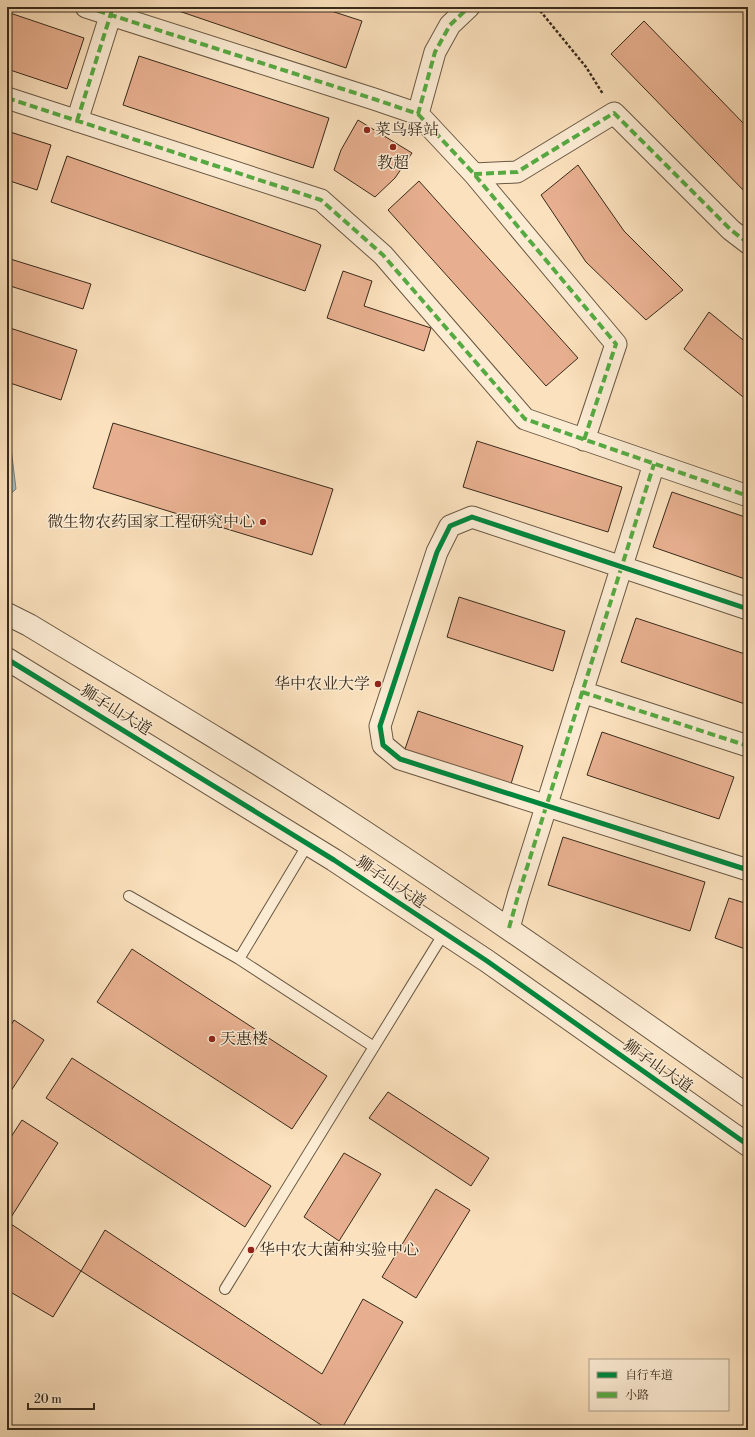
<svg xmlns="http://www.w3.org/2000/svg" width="755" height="1437" font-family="'Libre Bodoni','Noto Serif SC',serif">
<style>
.water{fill:#a3bbbb;stroke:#78817b}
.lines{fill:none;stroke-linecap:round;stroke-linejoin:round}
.shore{stroke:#6e726a;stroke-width:1}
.building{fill:#e7af8f;stroke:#382a1a}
.service-casing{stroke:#695843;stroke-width:12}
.minor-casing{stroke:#695843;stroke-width:23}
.tertiary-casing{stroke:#695843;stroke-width:24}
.path{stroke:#382a1a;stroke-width:2.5;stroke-dasharray:3 2;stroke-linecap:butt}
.service{stroke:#fcecd4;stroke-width:10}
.minor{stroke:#fcecd4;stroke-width:21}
.tertiary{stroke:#fcecd4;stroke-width:22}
.quiet{stroke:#55ab42;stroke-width:4;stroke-dasharray:8 4;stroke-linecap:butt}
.cycleway-casing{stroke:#fcecd4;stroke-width:8}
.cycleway{stroke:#00873e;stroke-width:5}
.poi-dot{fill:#8f2418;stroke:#fcecd4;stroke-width:1.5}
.labels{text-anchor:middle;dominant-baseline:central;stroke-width:3;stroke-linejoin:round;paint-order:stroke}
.poi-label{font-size:16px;fill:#382a1a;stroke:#fcecd4;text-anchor:start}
.street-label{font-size:16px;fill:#382a1a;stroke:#fcecd4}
</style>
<rect width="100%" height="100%" fill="#fbe1bd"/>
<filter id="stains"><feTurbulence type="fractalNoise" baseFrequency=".005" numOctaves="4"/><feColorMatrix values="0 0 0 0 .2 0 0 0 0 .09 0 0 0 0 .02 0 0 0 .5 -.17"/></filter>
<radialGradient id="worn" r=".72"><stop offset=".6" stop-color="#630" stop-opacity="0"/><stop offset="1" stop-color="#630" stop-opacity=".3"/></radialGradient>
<!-- water -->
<path class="water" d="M7 438 10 440 16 489 7 497Z"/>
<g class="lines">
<!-- shore -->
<path class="shore" d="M7 448 11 487 7 491"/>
</g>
<!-- building -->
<path class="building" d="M167 7H319L362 21 346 68Z
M7 12 84 38 67 89 7 69Z
M644 21 748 128V195L611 54Z
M139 56 329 118 313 168 123 105Z
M358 120 412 153 395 178 375 197 334 170 341 150Z
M7 131 51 145 37 190 7 180Z
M67 156 321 245 305 291 51 202Z
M578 165 624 231 683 290 646 320 586 262 541 195Z
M419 181 578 358 546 386 388 210Z
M7 258 91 284 83 309 7 285Z
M343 271 372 281 364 306 431 328 424 351 327 318Z
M709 312 748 344V401L684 349Z
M7 327 77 350 61 400 7 382Z
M113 423 333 489 312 555 93 488Z
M477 441 622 487 608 532 463 487Z
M672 492 748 518V580L653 547Z
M459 597 565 631 553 671 447 637Z
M636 618 748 655V705L621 662Z
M418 711 523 746 510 787 404 752Z
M602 732 734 777 719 819 587 775Z
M563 837 705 882 690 931 548 885Z
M729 898 748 904V950L715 938Z
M132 949 327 1076 292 1129 97 1002Z
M14 1020 44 1040 7 1097V1032Z
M72 1058 271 1186 245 1227 46 1098Z
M388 1092 489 1158 471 1186 369 1118Z
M22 1120 58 1143 8 1222 81 1271 53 1317 7 1290V1143Z
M344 1153 381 1174 339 1241 304 1217Z
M436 1189 470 1210 416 1298 382 1277Z
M105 1230 322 1374 363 1299 403 1322 341 1430H329L81 1271Z"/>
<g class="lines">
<!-- service casing -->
<g class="service-casing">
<path id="service" d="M308 844 239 959 374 1047
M129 896 239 959
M225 1289 444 933"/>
</g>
<!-- minor casing -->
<g class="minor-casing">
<path id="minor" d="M86 7 374 99 418 114 435 52 450 25 469 7
M7 98 321 200 383 255 525 419 748 496
M418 114 474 174 616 344 584 440
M77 121 113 7
M474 174 517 172 614 113 731 230 748 243
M748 609 472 517 450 526 437 552 380 726 383 745 400 759 748 870
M582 692 748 746
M509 928 518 896 654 464"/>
</g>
<!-- tertiary casing -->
<g class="tertiary-casing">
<path id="tertiary" d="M7 614 29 625C140 692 252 758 360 829 491 915 620 1006 748 1096
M7 659 334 860 487 961 748 1145"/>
</g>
<!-- path -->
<path class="path" d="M537 7 586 67 603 94"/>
<!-- service -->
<use href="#service" class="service"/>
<!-- minor -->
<use href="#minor" class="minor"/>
<!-- tertiary -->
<use href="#tertiary" class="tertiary"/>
<!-- quiet -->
<path class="quiet" d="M86 7 374 99 418 114 435 52 450 25 469 7
M7 98 321 200 383 255 525 419 748 496
M418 114 474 174 616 344 584 440
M77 121 113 7
M474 174 517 172 614 113 731 230 748 243
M582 692 748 746
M509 928 518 896 654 464"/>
<!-- cycleway casing -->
<g class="cycleway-casing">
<path id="cycleway" d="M748 609 472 517 450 526 437 552 380 726 383 745 400 759 748 870
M7 659 334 860 487 961 748 1145"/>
</g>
<!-- cycleway -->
<use href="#cycleway" class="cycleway"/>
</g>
<!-- markers -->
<g class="poi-dot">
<circle cx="367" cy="130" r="4"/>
<circle cx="393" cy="147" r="4"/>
<circle cx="263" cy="522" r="4"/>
<circle cx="378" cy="684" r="4"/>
<circle cx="212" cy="1039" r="4"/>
<circle cx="251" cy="1250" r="4"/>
</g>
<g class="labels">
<!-- poi labels -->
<g class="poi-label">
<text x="375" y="130">菜鸟驿站</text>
<text x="393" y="163" text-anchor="middle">教超</text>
<text x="255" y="522" text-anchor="end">微生物农药国家工程研究中心</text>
<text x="370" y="684" text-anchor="end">华中农业大学</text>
<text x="220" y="1039">天惠楼</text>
<text x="259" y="1250">华中农大菌种实验中心</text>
</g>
<!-- street labels -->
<g class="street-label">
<text transform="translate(116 710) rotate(32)">狮子山大道</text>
<text transform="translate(391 882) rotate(34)">狮子山大道</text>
<text transform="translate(658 1066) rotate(35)">狮子山大道</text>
</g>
</g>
<!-- margin -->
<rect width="755" height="1437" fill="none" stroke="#fbe1bd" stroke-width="24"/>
<rect x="8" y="8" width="739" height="1421" fill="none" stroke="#382a1a" stroke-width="2"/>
<rect x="12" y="12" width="731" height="1413" fill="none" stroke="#382a1a"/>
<!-- legend -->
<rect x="589" y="1359" width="140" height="52" fill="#fcecd4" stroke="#ae9e8a"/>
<rect x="597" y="1372" width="20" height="6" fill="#00873e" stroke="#ae9e8a"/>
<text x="625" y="1379" font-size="12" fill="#382a1a">自行车道</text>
<rect x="597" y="1392" width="20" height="6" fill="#55ab42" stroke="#ae9e8a"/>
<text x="625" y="1399" font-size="12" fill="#382a1a">小路</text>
<!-- scale -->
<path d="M28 1403v6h66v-6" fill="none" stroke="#382a1a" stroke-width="2"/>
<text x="34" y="1403" font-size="12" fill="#382a1a" stroke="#fcecd4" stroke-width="3" paint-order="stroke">20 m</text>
<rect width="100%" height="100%" filter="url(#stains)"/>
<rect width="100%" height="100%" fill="url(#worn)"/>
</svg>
